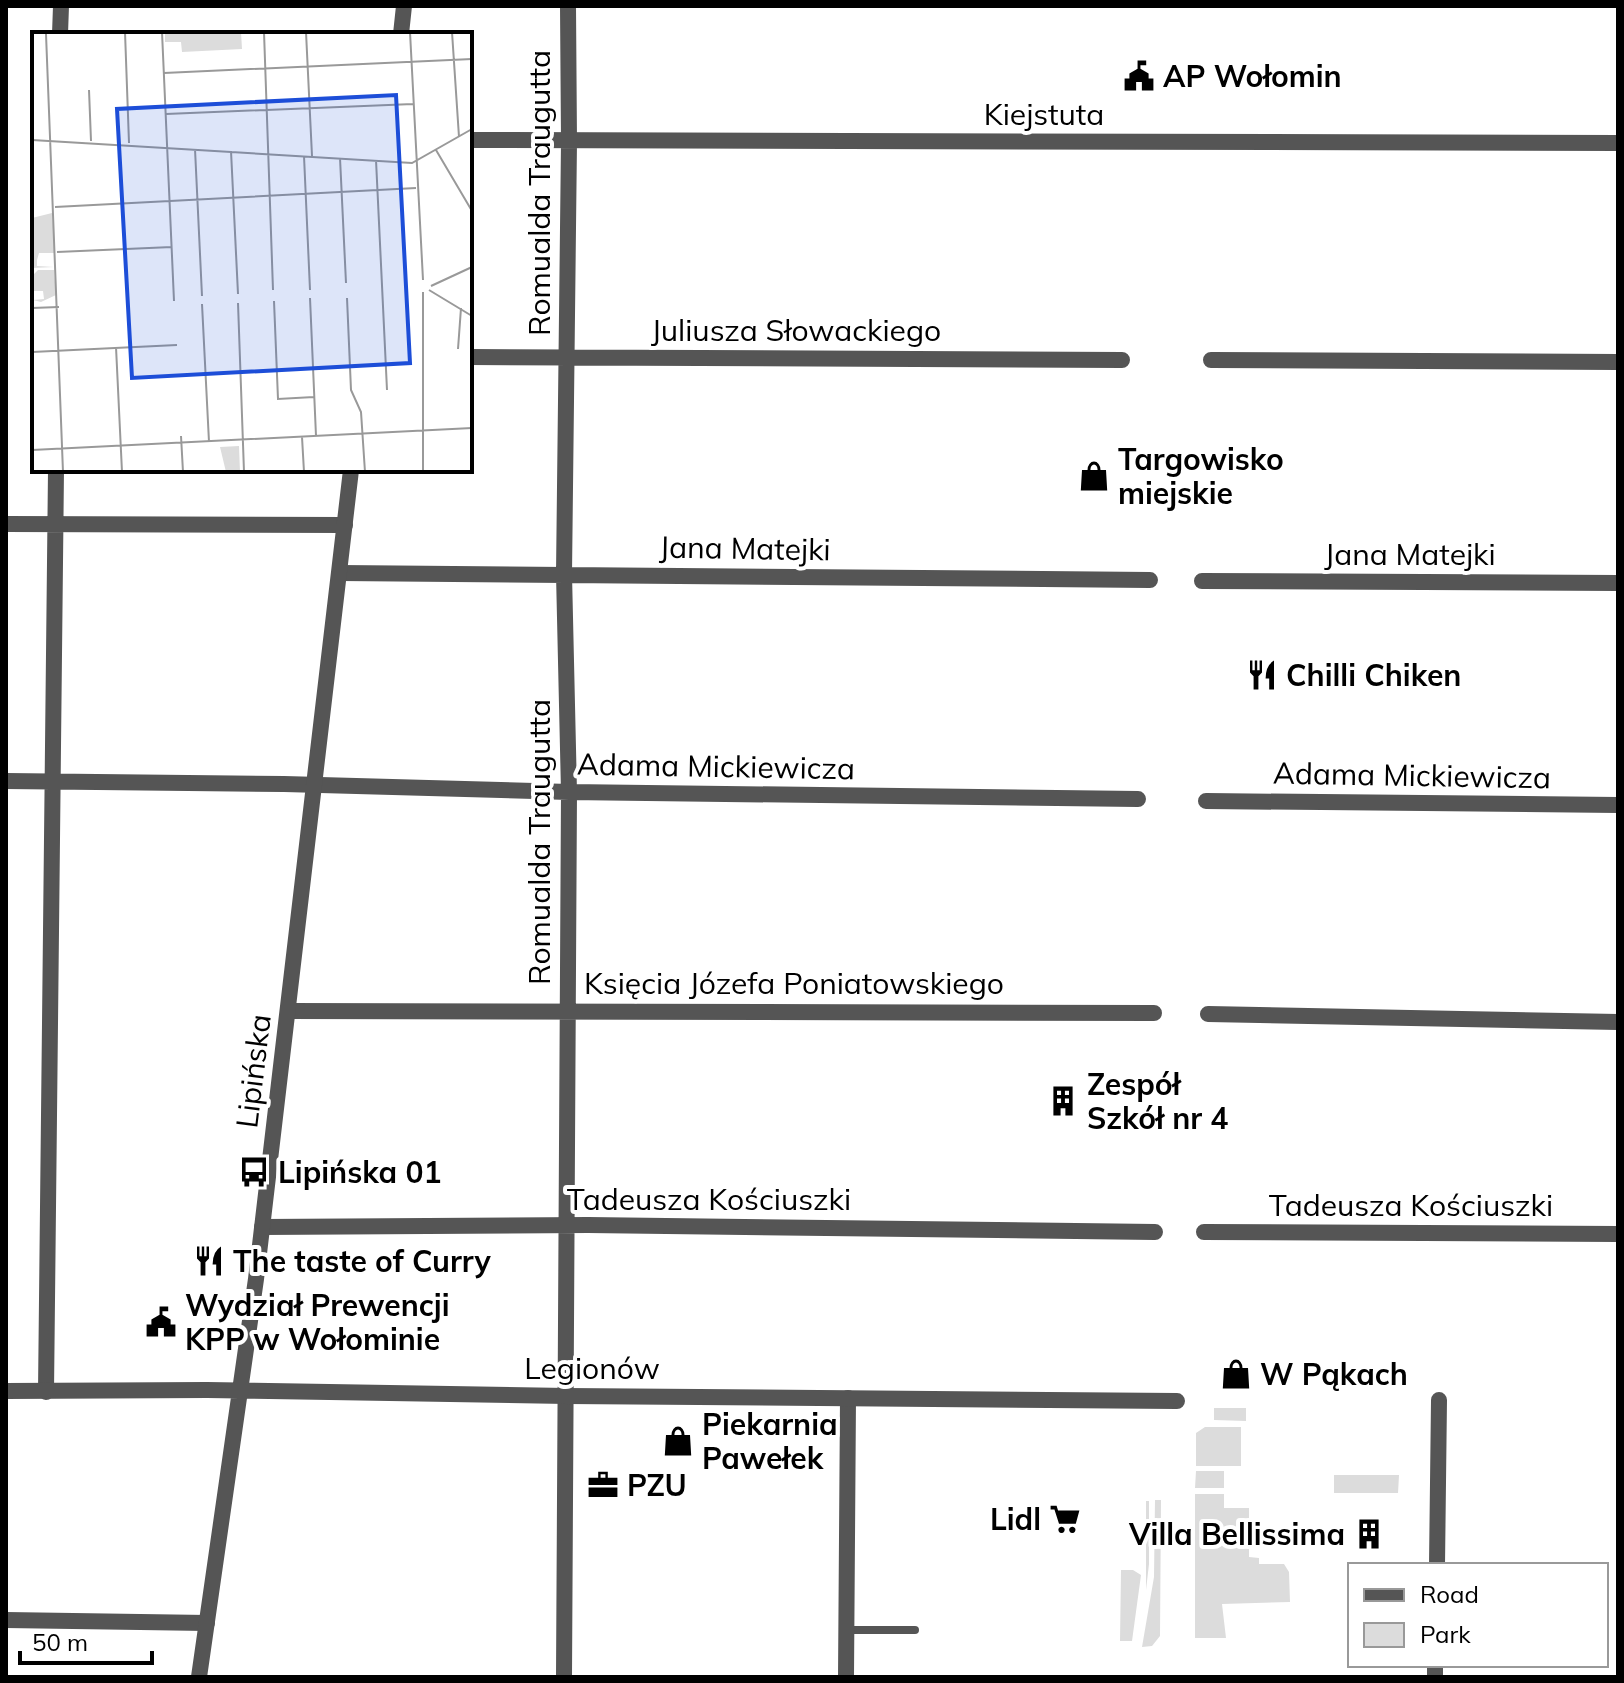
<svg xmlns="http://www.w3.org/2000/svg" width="1624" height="1683" font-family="Mulish,sans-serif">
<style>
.green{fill:#dcdcdc}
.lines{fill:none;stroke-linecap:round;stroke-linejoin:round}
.service{stroke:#555;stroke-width:8}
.minor{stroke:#555;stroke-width:16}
.tertiary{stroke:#555;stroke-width:16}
.labels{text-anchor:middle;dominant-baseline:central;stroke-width:8;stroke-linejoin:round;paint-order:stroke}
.poi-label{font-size:30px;font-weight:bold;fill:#000;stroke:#fff;text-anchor:start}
.street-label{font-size:30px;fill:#000;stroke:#fff}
.inset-road{fill:none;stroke:#999;stroke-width:2}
.view{fill:#1d4ed8;fill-opacity:0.15;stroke:#1d4ed8;stroke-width:4}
.inset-edge{fill:none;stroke:#000;stroke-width:4}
</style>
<rect width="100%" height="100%" fill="#fff"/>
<!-- green -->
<path class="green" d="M1214 1408H1246V1421L1214 1420Z
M1205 1427H1241V1466H1196V1433Z
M1196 1471H1224V1488H1195Z
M1334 1475H1399L1398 1493H1334Z
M1195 1494H1224V1508H1249V1557L1259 1558V1564H1284L1289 1572 1290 1602 1222 1604 1226 1638H1195Z
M1155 1500H1161L1160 1636 1152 1646 1142 1647 1154 1577Z
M1146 1501H1149V1564L1146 1590Z
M1121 1570H1133L1141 1575 1132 1641H1120Z"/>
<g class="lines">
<!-- service -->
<path class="service" d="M847 1630H915"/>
<!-- minor -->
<path class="minor" d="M60 34 61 6
M470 140 1618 143
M470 357 1122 360
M1211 360 1618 362
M6 524 345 525
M340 573 1150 580
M1202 581 1618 583
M6 781 284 784 569 792 1138 799
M1206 801 1618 805
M289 1011 1154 1013
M1208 1014 1618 1022
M262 1227 588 1225 1155 1232
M1204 1232 1618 1234
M46 1392 56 470
M1437 1565 1439 1400
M6 1620 207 1623
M564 1677 569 792 564 574 569 142 568 6
M846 1677 848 1398
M1435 1677V1665"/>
<!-- tertiary -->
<path class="tertiary" d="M401 34 404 6
M6 1391 207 1390 567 1396 1177 1401
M199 1677 256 1279 351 470"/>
</g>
<!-- icons -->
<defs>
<g id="civic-bare" transform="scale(2.4)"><path d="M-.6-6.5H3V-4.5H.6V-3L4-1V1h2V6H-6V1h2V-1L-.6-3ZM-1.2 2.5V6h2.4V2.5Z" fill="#000" stroke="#fff" stroke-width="2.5" paint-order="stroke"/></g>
<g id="shop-bare" transform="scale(2.4)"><path d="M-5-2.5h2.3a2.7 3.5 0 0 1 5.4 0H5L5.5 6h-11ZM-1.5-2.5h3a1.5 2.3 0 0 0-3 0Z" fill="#000" stroke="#fff" stroke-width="2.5" paint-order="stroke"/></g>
<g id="restaurant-bare" transform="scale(2.4)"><path d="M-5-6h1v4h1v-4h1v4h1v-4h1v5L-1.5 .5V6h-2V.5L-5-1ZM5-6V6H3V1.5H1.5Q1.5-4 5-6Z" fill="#000" stroke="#fff" stroke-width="2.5" paint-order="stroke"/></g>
<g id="building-bare" transform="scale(2.4)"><path d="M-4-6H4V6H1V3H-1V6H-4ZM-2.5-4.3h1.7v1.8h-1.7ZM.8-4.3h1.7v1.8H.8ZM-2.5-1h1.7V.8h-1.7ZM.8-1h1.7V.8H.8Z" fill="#000" stroke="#fff" stroke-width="2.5" paint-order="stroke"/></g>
<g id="bus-bare" transform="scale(2.4)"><path d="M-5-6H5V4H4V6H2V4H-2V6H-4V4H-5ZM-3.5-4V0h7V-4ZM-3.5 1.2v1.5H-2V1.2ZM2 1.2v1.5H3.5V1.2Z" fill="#000" stroke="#fff" stroke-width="2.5" paint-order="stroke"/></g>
<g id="office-bare" transform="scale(2.4)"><path d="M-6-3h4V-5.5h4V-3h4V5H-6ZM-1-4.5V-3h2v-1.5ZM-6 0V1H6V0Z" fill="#000" stroke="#fff" stroke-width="2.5" paint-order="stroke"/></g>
<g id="supermarket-bare" transform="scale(2.4)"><path d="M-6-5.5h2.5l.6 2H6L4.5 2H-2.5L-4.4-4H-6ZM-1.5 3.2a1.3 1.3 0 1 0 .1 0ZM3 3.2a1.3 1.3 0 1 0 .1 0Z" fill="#000" stroke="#fff" stroke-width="2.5" paint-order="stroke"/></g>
</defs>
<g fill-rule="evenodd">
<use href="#civic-bare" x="1139" y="76"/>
<use href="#shop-bare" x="1094" y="476"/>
<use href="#restaurant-bare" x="1262" y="675"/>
<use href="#building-bare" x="1063" y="1101"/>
<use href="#bus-bare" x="254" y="1172"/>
<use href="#restaurant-bare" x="209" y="1261"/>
<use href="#civic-bare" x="161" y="1322"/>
<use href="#shop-bare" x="1236" y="1374"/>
<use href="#shop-bare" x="678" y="1441"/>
<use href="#office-bare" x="603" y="1485"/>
<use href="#supermarket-bare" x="1065" y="1519"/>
<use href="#building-bare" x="1369" y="1534"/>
</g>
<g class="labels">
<!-- poi labels -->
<g class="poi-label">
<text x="1163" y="76">AP Wołomin</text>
<text x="1118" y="459">Targowisko<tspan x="1118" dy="34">miejskie</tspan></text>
<text x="1286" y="675">Chilli Chiken</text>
<text x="1087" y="1084">Zespół<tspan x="1087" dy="34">Szkół nr 4</tspan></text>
<text x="278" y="1172">Lipińska 01</text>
<text x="233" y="1261">The taste of Curry</text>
<text x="185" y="1305">Wydział Prewencji<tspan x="185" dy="34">KPP w Wołominie</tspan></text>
<text x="1260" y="1374">W Pąkach</text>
<text x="702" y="1424">Piekarnia<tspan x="702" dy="34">Pawełek</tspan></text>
<text x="627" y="1485">PZU</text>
<text x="1041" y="1519" text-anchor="end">Lidl</text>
<text x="1345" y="1534" text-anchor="end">Villa Bellissima</text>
</g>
<!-- street labels -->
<g class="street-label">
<text x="1044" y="114">Kiejstuta</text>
<text transform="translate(539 193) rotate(-90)">Romualda Traugutta</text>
<text x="796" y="330">Juliusza Słowackiego</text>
<text transform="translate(745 548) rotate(1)">Jana Matejki</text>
<text x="1410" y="554">Jana Matejki</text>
<text transform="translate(716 766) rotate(1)">Adama Mickiewicza</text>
<text transform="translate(1412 775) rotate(1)">Adama Mickiewicza</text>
<text transform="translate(539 842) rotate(-90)">Romualda Traugutta</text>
<text x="794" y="983">Księcia Józefa Poniatowskiego</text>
<text transform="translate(253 1071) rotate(-83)">Lipińska</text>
<text x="709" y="1199">Tadeusza Kościuszki</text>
<text x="1411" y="1205">Tadeusza Kościuszki</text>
<text x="592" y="1368">Legionów</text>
</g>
</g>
<!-- overview -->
<g transform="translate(32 32)">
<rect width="440" height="440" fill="#fff"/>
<path d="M209 0 210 17 150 20 149 10H133V2ZM20 181 23 221H7L5 228V234L22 235 0 236V186ZM6 238H22L24 263 9 270 1 268 12 267 11 259H2V267H0V244ZM207 414 208 440H194L188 415Z" fill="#dcdcdc"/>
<path class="inset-road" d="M93 0 97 111M130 0 142 269M232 0 241 258M274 0 280 124M378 0 391 248M420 0 427 105M14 2 31 440M132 41 440 27M57 58 59 109M134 82 381 72M0 108 380 131 440 97M163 117 170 264M404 118 440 179M199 119 206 262M272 124 278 258M308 126 314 251M344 128 355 358M23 175 384 156M25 220 140 215M399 254 440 235M397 258 440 284M278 266 284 404M315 266 319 358 329 380 333 440M242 269 246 367 282 365M206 271 212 440M170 272 177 410M0 276 27 275M84 315 90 440M426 317 429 276M0 320 145 313M149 404 151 440M270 405 272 440M0 418 440 396M391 440V260"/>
<path class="view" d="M364 63 378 331 100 346 85 77Z"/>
<rect width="440" height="440" class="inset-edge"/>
</g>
<!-- border -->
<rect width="1624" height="1683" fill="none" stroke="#000000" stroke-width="16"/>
<!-- legend -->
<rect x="1348" y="1563" width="260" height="104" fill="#ffffff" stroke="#999999" stroke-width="2"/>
<rect x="1364" y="1589" width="40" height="12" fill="#555555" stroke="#999999" stroke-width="2"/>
<text x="1420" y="1603" font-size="24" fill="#000000">Road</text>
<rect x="1364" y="1623" width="40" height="24" fill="#dcdcdc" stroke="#999999" stroke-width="2"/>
<text x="1420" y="1643" font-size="24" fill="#000000">Park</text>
<!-- scale -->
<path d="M20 1651v12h132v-12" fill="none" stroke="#000000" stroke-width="4"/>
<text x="32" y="1651" font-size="24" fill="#000000" stroke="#ffffff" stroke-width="6" paint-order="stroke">50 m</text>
</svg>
